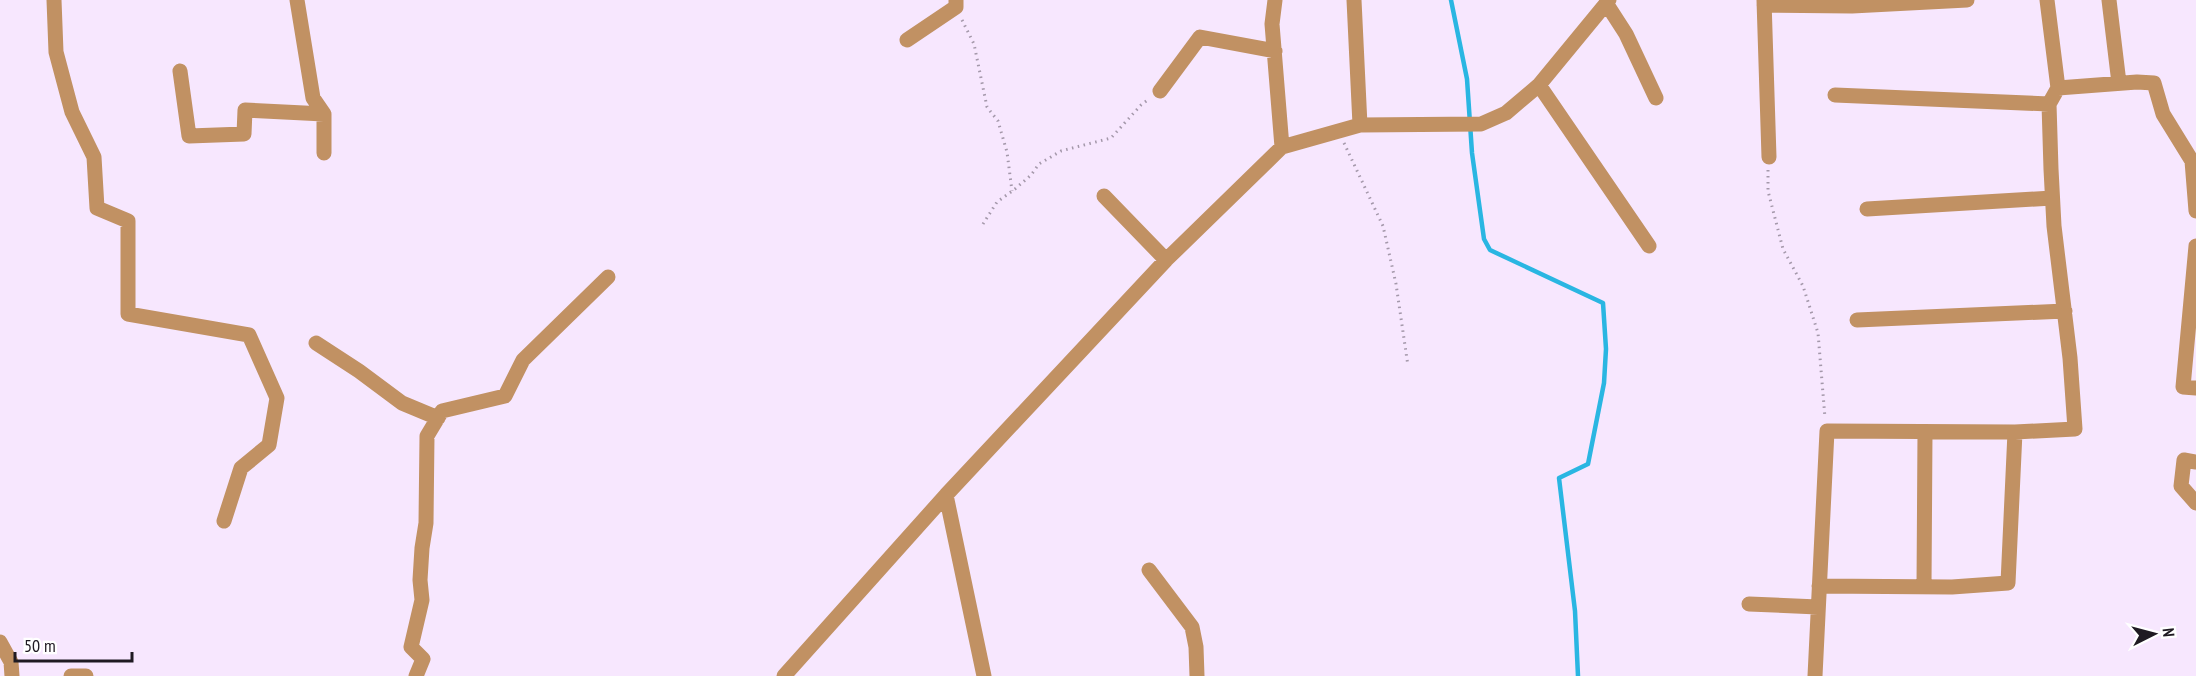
<svg xmlns="http://www.w3.org/2000/svg" width="2196" height="676" font-family="'PT Sans Narrow',sans-serif">
<style>
.lines{fill:none;stroke-linecap:round;stroke-linejoin:round}
.stream{stroke:#2ab6e2;stroke-width:4.5}
.path{stroke:#a498aa;stroke-width:3;stroke-dasharray:1.5 4.5;stroke-linecap:butt}
.street{stroke:#c19163;stroke-width:15}
</style>
<rect width="100%" height="100%" fill="#f7e7fe"/>
<g class="lines">
<!-- stream -->
<path class="stream" d="M1451 0 1467 79 1472 153 1484 239 1490 250 1603 303 1606 349 1604 383 1588 464 1559 478 1575 611 1578 676"/>
<!-- path -->
<path class="path" d="M962 20 974 44 987 107 998 121 1007 152 1012 191
M1344 143 1383 226 1396 284 1408 366
M1768 170V191L1783 249 1803 286 1818 333 1825 418
M983 224 997 202 1015 189 1031 175 1039 164 1061 151 1111 138 1141 105 1149 99"/>
<!-- street -->
<path class="street" d="M54 0 56 52 72 112 94 157 97 208 128 221V314L249 335 277 398 269 445 241 468 224 521
M297 0 313 98 324 114V153
M1275 0 1272 24 1282 147
M1354 0 1360 125
M1764 0 1769 157
M2047 0 2058 88 2137 82 2154 83 2163 114 2192 161 2196 211
M2109 0 2119 83
M1606 3 1626 34 1656 98
M1764 5 1852 6 1967 0
M907 40 956 7V0
M180 71 189 136 244 134 245 110 324 114
M1539 85 1649 246
M1160 91 1200 37 1275 51
M1835 95 2049 104
M1104 196 1166 260
M1867 209 2052 198
M2196 246 2183 387 2196 388
M1857 320 2065 311
M316 343 359 371 402 403 438 418
M2196 462 2184 460 2181 486 2196 503
M946 495 984 676
M1149 570 1192 627 1196 647 1197 676
M1819 586 1952 587 2008 583 2015 432 2075 429 2070 358 2054 226 2051 169 2049 104 2058 88
M1924 587 1925 432
M1749 604 1818 607
M0 642 11 662 12 676
M71 676H86
M416 676 423 659 411 647 422 600 420 580 422 548 426 523 427 436 442 411 505 396 523 360 608 277
M784 676 946 495 1166 260 1282 147 1360 125 1481 124 1506 113 1539 85 1609 0
M1815 676 1827 431 2015 432"/>
</g>
<!-- north arrow -->
<g transform="translate(2154 634) rotate(84)" stroke="#ffffff" stroke-width="4.5" paint-order="stroke">
<path d="M0-4.5L10 22L0 15L-10 22Z" fill="#1f1a22"/>
<text y="-9" font-size="16" font-weight="bold" text-anchor="middle" fill="#1f1a22">N</text>
</g>
<!-- scale -->
<path d="M15 652v9h117v-9" fill="none" stroke="#1f1a22" stroke-width="3"/>
<text x="24" y="652" font-size="18" fill="#1f1a22" stroke="#ffffff" stroke-width="4.5" paint-order="stroke">50 m</text>
</svg>
